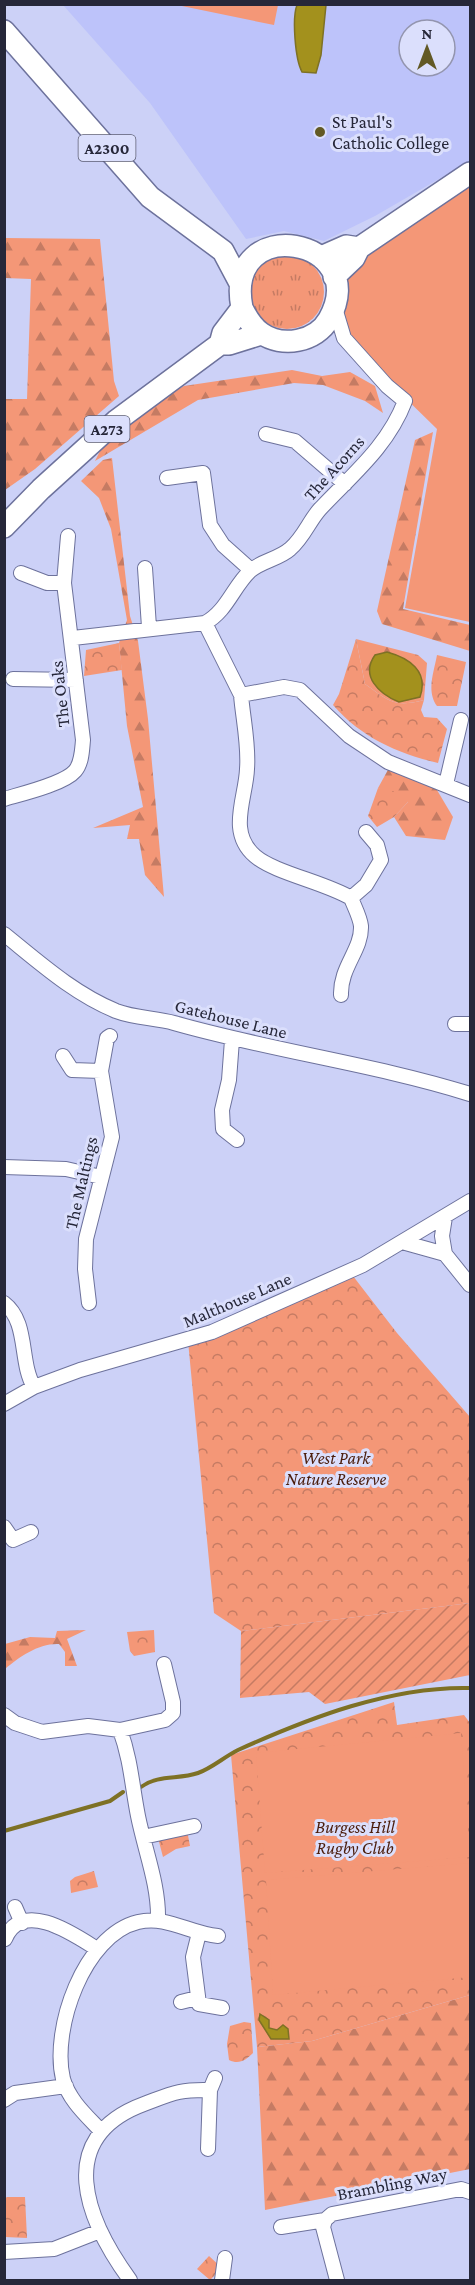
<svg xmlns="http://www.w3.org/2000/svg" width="475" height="2285" font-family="'Crimson Pro',serif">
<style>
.built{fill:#bdc3fa;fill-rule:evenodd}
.grass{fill:url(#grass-tufts)}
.forest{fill:url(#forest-firs)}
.park{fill:url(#park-crowns)}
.garden{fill:url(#garden-furrows)}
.pitch{fill:#f49777}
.water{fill:#a3911d;stroke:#7e7125;stroke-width:1.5}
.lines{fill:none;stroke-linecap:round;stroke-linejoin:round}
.stream{stroke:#7e7125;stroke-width:4}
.minor-casing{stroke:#6d729c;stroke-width:16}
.primary-casing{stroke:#6d729c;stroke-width:24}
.minor{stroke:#fff;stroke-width:14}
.primary{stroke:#fff;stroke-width:21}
.poi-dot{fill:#625925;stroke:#dbdffc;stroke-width:2}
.labels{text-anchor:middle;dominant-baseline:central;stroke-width:6;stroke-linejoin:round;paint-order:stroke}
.shield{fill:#dbdffc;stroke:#5c5e74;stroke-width:1.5}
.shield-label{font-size:16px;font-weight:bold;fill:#262739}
.poi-label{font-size:18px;fill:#262739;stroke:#dbdffc;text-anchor:start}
.street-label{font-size:18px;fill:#262739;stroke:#dbdffc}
.park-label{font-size:18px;font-style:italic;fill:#4b1d0c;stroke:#dbdffc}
</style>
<defs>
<pattern id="grass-tufts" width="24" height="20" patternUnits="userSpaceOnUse" patternTransform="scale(1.5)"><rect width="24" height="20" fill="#f49777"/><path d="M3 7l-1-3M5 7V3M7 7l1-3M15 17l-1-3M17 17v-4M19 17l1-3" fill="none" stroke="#c57b63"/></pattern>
<pattern id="forest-firs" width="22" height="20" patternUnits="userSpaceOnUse" patternTransform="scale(1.5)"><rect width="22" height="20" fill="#f49777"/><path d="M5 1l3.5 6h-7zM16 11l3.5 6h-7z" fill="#c57b63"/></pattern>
<pattern id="park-crowns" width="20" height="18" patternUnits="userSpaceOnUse" patternTransform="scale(1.5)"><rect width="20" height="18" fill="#f49777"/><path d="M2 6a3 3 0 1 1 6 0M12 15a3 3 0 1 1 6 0" fill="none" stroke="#c57b63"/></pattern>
<pattern id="garden-furrows" width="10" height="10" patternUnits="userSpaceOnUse" patternTransform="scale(1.5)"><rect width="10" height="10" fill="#f49777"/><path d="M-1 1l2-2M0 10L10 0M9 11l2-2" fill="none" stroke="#c57b63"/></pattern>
</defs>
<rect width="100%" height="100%" fill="#ccd1f7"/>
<!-- built -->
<path class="built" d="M63 5H470V161L375 216 324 241 284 231 246 239 150 103ZM409 30H445V66H409Z"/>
<!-- grass -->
<path class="grass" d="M250 292a37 37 0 1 1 74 0a37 37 0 1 1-74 0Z"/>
<!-- forest -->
<path class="forest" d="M5 238 100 239 114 381 119 396 35 469 5 490V399H27L31 279 5 278Z
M292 370 322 376 350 372 375 386 383 413 365 401 323 385 294 383 198 400 95 461 108 435 150 405 184 386Z
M433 432 403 609 470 625V651L382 624 377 611 415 440Z
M112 458 130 616 138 641 148 719 164 897 145 875 139 839H127L130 825 93 828 143 807 127 726 119 643 127 620 111 529 99 498 81 481 103 460Z
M356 639 418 655 427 663 424 700C394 708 389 701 365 684Z
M389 768 434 785 453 817 445 840 406 836 394 817 408 802 378 788Z
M86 1630 67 1639 77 1666H65V1652L59 1644C39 1643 19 1657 5 1669V1644L30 1637 55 1638 57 1631Z
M470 1995V2169L265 2210 257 2047 312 2041Z"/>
<!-- park -->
<path class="park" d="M356 639 365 684C389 701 394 708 424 700L421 710 424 717 437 718 447 729 438 763C396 753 361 737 333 705L339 694Z
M119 643 122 670 84 676 86 650Z
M437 655 466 662 457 706H437C426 691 434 672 437 655Z
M378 788 406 794 408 802 394 817 377 827 368 816Z
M353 1276 397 1333 470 1417V1603L241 1631 214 1613 188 1341Z
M154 1630 155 1652 134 1656 130 1651 127 1632Z
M394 1702 397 1725 464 1715 470 1723V1995L312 2041 257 2047 231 1755Z
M187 1830 190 1846 176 1849 163 1857 158 1838Z
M94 1871 98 1887 71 1893 70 1881 75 1877Z
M244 2022 251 2023 253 2053C246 2060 239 2065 229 2060L227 2044 230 2026Z
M7 2197H25L27 2238 5 2237 4 2199Z
M209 2256 222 2268 210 2280 197 2269Z"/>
<!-- garden -->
<path class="garden" d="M470 1603V1675L325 1704 309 1692 240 1698 241 1631Z"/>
<!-- pitch -->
<path class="pitch" d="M177 5 278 4V5L274 25Z
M470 172V622L405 608 437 429 344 338 334 277Z
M461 1733 470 1857 265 1873 256 1753Z
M470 1863V1977L273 1995 266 1880Z"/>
<!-- water -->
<path class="water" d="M297 5H326L321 55 316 73 302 72C295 59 292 18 297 5Z
M387 652C409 658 429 671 420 697L399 702C379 694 360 676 375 655Z
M260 2014 269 2020V2028L277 2030 283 2025 288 2029 289 2039H271L259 2020Z"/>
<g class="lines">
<!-- stream -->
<path class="stream" d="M141 1787C159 1774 178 1780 198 1773 212 1768 224 1757 238 1750 309 1718 391 1686 470 1688
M4 1831 110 1801 123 1792"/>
<!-- minor casing -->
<g class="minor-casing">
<path id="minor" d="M266 434 295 441 345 484
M167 478 203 473 210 525 223 545 251 570
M145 568 149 627
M21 573 47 583H64
M205 623C227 611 233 587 250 571 261 561 279 559 290 549 304 537 309 521 320 509 352 475 388 446 405 401L387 386 344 338 335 308
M73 638 205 623 241 695 284 687 300 690 349 736 388 762 470 795
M13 679 76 680
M241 695C243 719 249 745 247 769 246 798 227 832 255 856 275 873 324 882 351 898
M446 784 461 720
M4 799C21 794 64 784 75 771 82 763 82 750 83 740L64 583 68 536
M4 934C40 963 73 993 116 1011 134 1018 156 1018 174 1023 272 1051 374 1064 470 1094
M341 995C340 967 362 950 361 926 360 917 354 906 351 898L366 885 381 860 377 845 366 832
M455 1024H470
M232 1040 229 1080 222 1110 223 1129 237 1140
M63 1056 72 1070 101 1071
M4 1167 66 1169 101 1177
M445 1217 442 1236 445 1254
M402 1242 445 1254 470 1285
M4 1303C29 1322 19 1362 34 1387
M89 1303 85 1269 86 1239 112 1137 101 1071 107 1038 110 1036
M4 1404 34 1387 80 1370 212 1332 363 1265 470 1201
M4 1527 13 1540 31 1532
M4 1715 15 1723 42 1732 88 1726 120 1730 165 1720 173 1713V1702L164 1664
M120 1730C131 1760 132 1786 138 1816 145 1851 159 1885 158 1920
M143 1837 194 1826
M15 1907 22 1923
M199 1933 193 1957 199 2004 222 2008
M5 1939C22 1898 75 1935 97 1949
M181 2002 197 1998
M4 2100 15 2093 66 2086
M100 2130C86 2115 69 2100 63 2079 51 2029 84 1935 138 1922 167 1915 190 1934 218 1936
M208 2149 210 2090 215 2078
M281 2227 325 2220
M4 2252 54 2249 100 2231
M130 2280C87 2221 52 2138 144 2104 171 2094 179 2089 210 2090
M222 2280 225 2258
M337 2280 323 2227 325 2220 332 2214 461 2189 470 2192"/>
</g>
<!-- primary casing -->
<g class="primary-casing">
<path id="primary" d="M4 31 150 197 223 251 240 283
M321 257 346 246 359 248
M334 277 354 258 359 248 470 173
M220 344 223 333 242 308C223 210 374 238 329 319 316 342 282 348 261 333 252 327 247 318 242 308
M220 344H229L261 334
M4 527 41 489 116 421 220 344"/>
</g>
<!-- minor -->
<use href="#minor" class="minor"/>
<!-- primary -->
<use href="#primary" class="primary"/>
</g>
<!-- markers -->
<circle class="poi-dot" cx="320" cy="132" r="6"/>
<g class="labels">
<!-- shield labels -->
<g class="shield">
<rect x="78.5" y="135" width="57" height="26" rx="4.5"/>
<rect x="84.5" y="416" width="45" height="26" rx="4.5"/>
</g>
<g class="shield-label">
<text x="107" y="148">A2300</text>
<text x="107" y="429">A273</text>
</g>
<!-- poi labels -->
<g class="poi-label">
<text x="332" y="122">St Paul's<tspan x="332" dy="21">Catholic College</tspan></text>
</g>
<!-- street labels -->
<g class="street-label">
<text transform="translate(334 468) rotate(-48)">The Acorns</text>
<text transform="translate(60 694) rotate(-96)">The Oaks</text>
<text transform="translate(231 1019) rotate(14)">Gatehouse Lane</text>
<text transform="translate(81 1183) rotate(-77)">The Maltings</text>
<text transform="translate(237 1300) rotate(-23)">Malthouse Lane</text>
<text transform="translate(392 2184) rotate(-11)">Brambling Way</text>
</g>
<!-- park labels -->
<g class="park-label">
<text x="336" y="1458">West Park<tspan x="336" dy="21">Nature Reserve</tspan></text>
<text x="355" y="1827">Burgess Hill<tspan x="355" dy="21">Rugby Club</tspan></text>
</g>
</g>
<!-- border -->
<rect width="475" height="2285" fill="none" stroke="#262739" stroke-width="12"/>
<!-- north arrow -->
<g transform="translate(427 48)"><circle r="28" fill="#dbdffc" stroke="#9395ae" stroke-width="1.5"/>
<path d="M0-4.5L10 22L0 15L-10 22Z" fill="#625925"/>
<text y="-9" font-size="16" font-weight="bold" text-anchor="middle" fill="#262739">N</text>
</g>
</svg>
